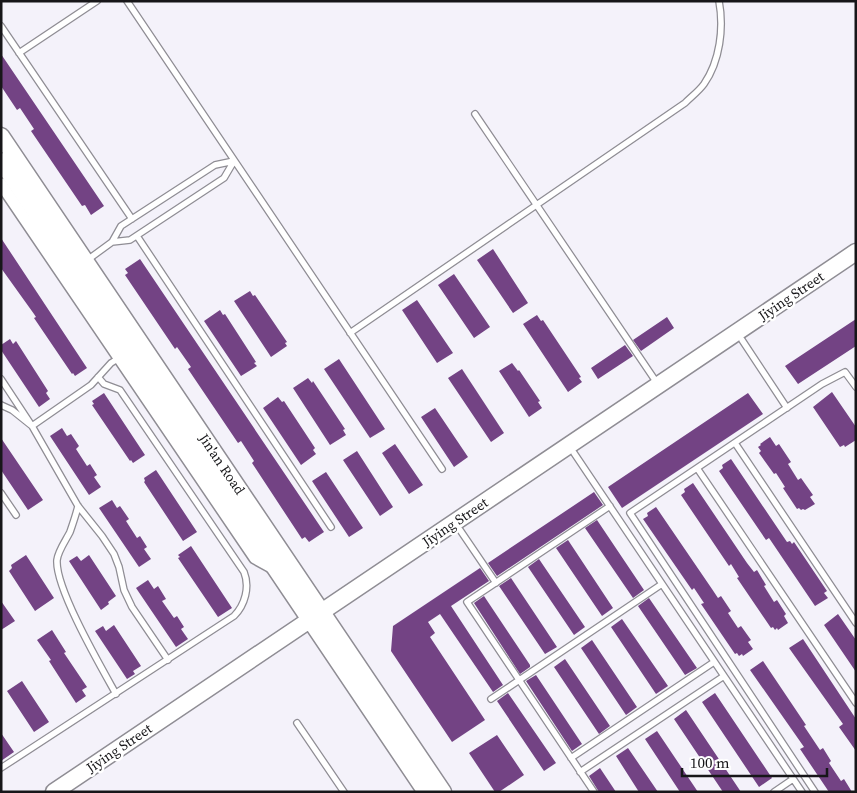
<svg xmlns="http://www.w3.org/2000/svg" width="857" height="793" font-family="'Source Serif 4',serif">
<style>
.building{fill:#734384}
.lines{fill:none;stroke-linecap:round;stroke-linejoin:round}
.service-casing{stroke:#8f8d94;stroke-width:8}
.minor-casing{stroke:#8f8d94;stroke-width:14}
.secondary-casing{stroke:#8f8d94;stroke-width:19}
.service{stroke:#fff;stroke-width:5.5}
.minor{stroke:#fff;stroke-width:11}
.secondary{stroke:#fff;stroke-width:16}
.labels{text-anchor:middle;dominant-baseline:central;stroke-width:5;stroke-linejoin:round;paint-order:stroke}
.street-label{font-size:14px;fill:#171619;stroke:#fff}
</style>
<rect width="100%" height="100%" fill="#f4f2fa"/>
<!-- building -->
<path class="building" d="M1 54 104 206 91 215 85 205 82 206 31 131 34 129 20 108 17 110 1 86Z
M1 238 87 368 75 376 73 373 72 374 34 318 36 317 34 314 1 268Z
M493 249 528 303 513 313 477 260Z
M140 259 324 532 309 542 305 537 302 539 252 463 254 461 241 441 238 443 188 369 191 367 177 347 175 349 125 275 128 273 125 269Z
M454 274 490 327 474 338 438 285Z
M250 291 253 296 255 295 287 342 285 343 287 346 271 357 234 301Z
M417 300 453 353 437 363 402 310Z
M220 310 223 315 225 314 256 362 254 363 257 366 241 376 204 321Z
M537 315 541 321 543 320 581 377 579 378 582 382 568 392 523 324Z
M667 317 674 328 641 351 633 340Z
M856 319V346L798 384 785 366Z
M10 339 13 344 16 341 48 391 46 393 50 399 39 407 1 350V345Z
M625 345 633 356 598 379 591 368Z
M339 359 385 429 370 438 324 369Z
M512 363 518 371 519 370 540 401 538 402 542 408 529 417 499 371Z
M462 369 504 433 491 442 448 378Z
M308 378 312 383 313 381 345 429 343 430 346 435 330 445 293 388Z
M832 392 856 427V440L845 447 844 445 840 447 813 407Z
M104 393 145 455 133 463 131 460 130 461 92 405 94 404 92 401Z
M748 393 763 414 622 508 608 487Z
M278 397 282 402 284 401 315 448 313 450 316 454 301 465 263 408Z
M435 408 468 457 454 467 421 417Z
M62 428 67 436 71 434 79 446 76 449 87 466 90 464 97 475 94 477 101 487 89 495 50 436Z
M770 437 776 446 779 444 791 462 788 464 798 480 801 478 813 495 810 497 815 504 805 510 803 509 801 510 799 508 797 509 783 488 785 487 776 473 774 474 759 453 761 451 758 447 761 445 760 444Z
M1 438 43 500 28 510 1 470Z
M395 444 423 485 409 494 382 453Z
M357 451 393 507 380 516 343 460Z
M731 459 787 542 790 541 792 544 794 542 827 591 824 593 828 598 815 606 769 538 766 540 719 471 723 468 722 465Z
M156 470 197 532 183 541 144 482 145 481 144 478Z
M326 472 363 528 349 537 312 481Z
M693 483 747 563 754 572 757 570 766 585 764 586 774 602 777 600 786 614 784 616 788 623 778 630 777 628 775 630 773 627 771 628 737 578 739 577 731 564 729 566 681 495 685 492 684 489Z
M594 492 603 505 497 576 488 563Z
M112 500 117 508 120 506 129 519 126 521 137 538 140 536 147 547 144 549 151 559 139 567 99 508Z
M656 507 712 589 718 598 721 596 731 611 728 613 738 628 741 626 751 640 748 642 753 649 743 656 742 654 739 656 737 653 735 654 701 604 704 603 694 588 692 590 643 519 648 516 647 513Z
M597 520 644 590 633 598 585 528Z
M568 540 613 608 602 616 556 548Z
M191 546 232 608 218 617 178 558 180 557 178 555Z
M26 555 54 598 35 611 9 571 12 568 11 565Z
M89 555 116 596 108 602 109 604 101 610 69 561 77 556 81 561Z
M539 559 585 627 574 635 528 567Z
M480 568 489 581 451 606 503 685 493 692 440 614 428 622 435 633 430 637 485 720 452 742 391 651 393 626Z
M511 578 557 647 545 654 499 586Z
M148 580 154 589 158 586 166 599 162 601 174 618 177 616 184 627 181 629 188 639 176 647 136 588Z
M484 596 530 665V667L520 674 474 603Z
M649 598 697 668 685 675 638 606Z
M1 601 15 621 1 630Z
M838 614 856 640V672L824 625Z
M622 619 668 686 656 694 611 627Z
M114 625 141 666 133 671 135 674 127 679 95 631 103 626 106 631Z
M52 630 66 652 64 653 87 687 82 690 86 696 76 703 49 661 51 660 37 640Z
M803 639 856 719V751L839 727 843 724 789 648Z
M592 640 637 707 626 715 581 648Z
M565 659 610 726 599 734 554 667Z
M763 661 806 725 804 726 820 750 823 748 831 761 829 763 841 781 844 779 852 792H829L800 749 804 747 750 670Z
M536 675 582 744 572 751 526 681Z
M22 681 49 722 34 732 7 691Z
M508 693 556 763 544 771 497 701Z
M715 693 772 778 759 787 702 702Z
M686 710 741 792H723L674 719Z
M657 731 698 792H680L645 739Z
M1 733 14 752 1 761Z
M497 735 524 775 499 792H495L469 753Z
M628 748 658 792H639L616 756Z
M600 768 616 792H599L589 776Z"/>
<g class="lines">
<!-- service casing -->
<g class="service-casing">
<path id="service" d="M127 1 442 469
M1 26 132 219
M19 53 97 1
M475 114 657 383
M137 236 331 527
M112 242 130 240 224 178 234 161
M86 261 112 242 121 226 215 165 234 161
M350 333 685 103C691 97 699 91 704 84 720 61 724 28 719 1
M742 340 787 408
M1 379 32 426 78 506 102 536 114 554 119 567 124 590 132 607 168 660
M1 405 12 410 32 426 91 385 111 363 119 358
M735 443 856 623
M574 453 802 792
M697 468 856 703
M1 493 16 515
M78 506C76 515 73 523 70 532 66 540 58 551 57 560 55 588 101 667 116 694
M460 530 496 583
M491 699 662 584
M297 723 344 792
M571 758 714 662
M1 768 234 616C245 605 250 587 244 572L120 390 104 384 98 377
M580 772 724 676
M594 792 467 602 610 506
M774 792 793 779
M815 792 630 513 822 384 845 372 856 387"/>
</g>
<!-- minor casing -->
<g class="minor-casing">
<path id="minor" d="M1 184 255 558 273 568"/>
</g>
<!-- secondary casing -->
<g class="secondary-casing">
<path id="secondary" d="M1 136 443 792
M1 161 426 792
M54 792 856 252"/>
</g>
<!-- service -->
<use href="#service" class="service"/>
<!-- minor -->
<use href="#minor" class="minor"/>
<!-- secondary -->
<use href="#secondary" class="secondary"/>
</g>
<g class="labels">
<!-- street labels -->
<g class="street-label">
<text transform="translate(791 296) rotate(-34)">Jiying Street</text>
<text transform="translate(222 464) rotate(56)">Jin'an Road</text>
<text transform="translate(455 522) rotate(-34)">Jiying Street</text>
<text transform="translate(119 748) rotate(-34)">Jiying Street</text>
</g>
</g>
<!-- border -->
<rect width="857" height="793" fill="none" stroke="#171619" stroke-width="5"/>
<!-- scale -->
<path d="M682 768v8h145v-8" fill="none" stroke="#171619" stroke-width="2.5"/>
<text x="690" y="768" font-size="15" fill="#171619" stroke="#ffffff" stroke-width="4" paint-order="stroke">100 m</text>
</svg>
